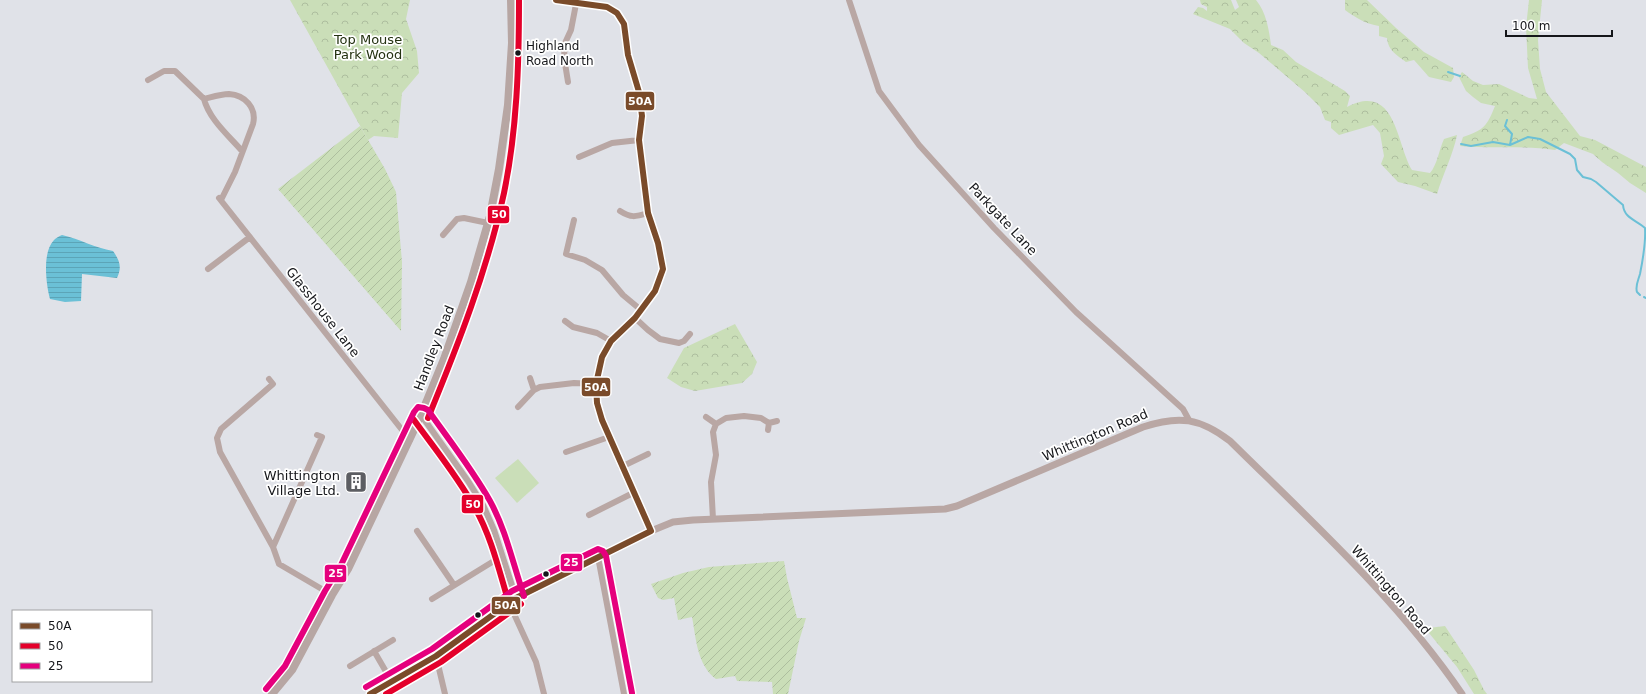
<svg xmlns="http://www.w3.org/2000/svg" width="1646" height="694" font-family="'DejaVu Sans',sans-serif">
<style>
.green{fill:#cadeb8}
.forest{fill:url(#forest-crowns)}
.garden{fill:url(#garden-furrows)}
.water{fill:url(#water-rules)}
.lines{fill:none;stroke-linecap:round;stroke-linejoin:round}
.stream{stroke:#6bc0d6;stroke-width:2}
.minor{stroke:#b9a7a4;stroke-width:6}
.tertiary{stroke:#b9a7a4;stroke-width:7}
.secondary{stroke:#b7a6a3;stroke-width:8}
.bus-1-casing{stroke:#fff;stroke-width:9}
.bus-2-casing{stroke:#fff;stroke-width:9}
.bus-3-casing{stroke:#fff;stroke-width:9}
.bus-1{stroke:#7a4b2a;stroke-width:6}
.bus-2{stroke:#e4002b;stroke-width:6}
.bus-3{stroke:#e5007d;stroke-width:6}
.bus-dot{fill:#15161a;stroke:#fff;stroke-width:1.5}
.labels{text-anchor:middle;dominant-baseline:central;stroke-width:3.5;stroke-linejoin:round;paint-order:stroke}
.bus-label{font-size:12px;fill:#15161a;stroke:#fff;text-anchor:start}
.park-label{font-size:13px;fill:#243211;stroke:#fff}
.street-label{font-size:13px;fill:#15161a;stroke:#fff}
.poi-label{font-size:13px;fill:#15161a;stroke:#fff;text-anchor:end}
.line-badge{stroke:#fff;stroke-width:1.5}
.badge-label{font-size:11px;text-anchor:middle;font-weight:bold;fill:#fff}
</style>
<defs>
<pattern id="forest-crowns" width="20" height="18" patternUnits="userSpaceOnUse"><rect width="20" height="18" fill="#cadeb8"/><path d="M2 6a3 3 0 1 1 6 0M12 15a3 3 0 1 1 6 0" fill="none" stroke="#adbe9e"/></pattern>
<pattern id="garden-furrows" width="10" height="10" patternUnits="userSpaceOnUse"><rect width="10" height="10" fill="#cadeb8"/><path d="M-1 1l2-2M0 10L10 0M9 11l2-2" fill="none" stroke="#adbe9e"/></pattern>
<pattern id="water-rules" width="6" height="5" patternUnits="userSpaceOnUse"><rect width="6" height="5" fill="#6bc0d6"/><path d="M0 2.5h6" fill="none" stroke="#5ca4b7"/></pattern>
</defs>
<rect width="100%" height="100%" fill="#e0e2e8"/>
<!-- green -->
<path class="green" d="M518 459 539 483 517 503 495 478Z"/>
<!-- forest -->
<path class="forest" d="M290 0H410L406 19 417 51 419 73 402 93 398 138 374 136 368 140Z
M1200 0H1231L1235 10 1239 7 1236 0H1256C1266 12 1269 29 1271 45L1283 50 1296 62 1345 91 1350 96 1347 107C1396 82 1396 143 1412 170L1430 173C1437 165 1439 150 1444 139L1457 135C1453 155 1443 174 1437 194L1415 186 1398 182 1381 164 1384 156 1380 133 1373 125 1339 135 1331 128V122L1325 120 1320 107 1306 93 1259 53 1244 43 1230 29 1193 14 1198 7 1203 8 1207 11V7L1201 4Z
M1345 0H1367L1396 28 1424 52 1453 68 1454 77 1451 82 1429 77 1414 60 1406 62C1397 55 1388 51 1387 38L1379 36V26C1366 24 1356 18 1345 10Z
M1529 0H1542L1538 40 1540 69 1546 92 1580 136 1595 140 1646 167V193L1630 183 1618 173 1602 162 1593 154 1564 143 1555 150C1523 145 1492 149 1460 146L1463 137C1484 130 1487 126 1495 106L1481 103 1473 97 1466 91 1459 77 1462 72 1473 81 1483 85 1499 84 1529 98 1537 99 1528 68 1526 27Z
M735 324 757 362 752 374 742 383 695 391 681 387 667 378 684 348Z
M1445 626 1474 670 1484 690 1487 694H1474L1457 667 1424 627 1429 628Z"/>
<!-- garden -->
<path class="garden" d="M360 126 385 169 396 192 402 262 401 331 278 189Z
M784 561 787 578 797 618H806L799 641 788 694H773L772 682 737 681 735 676 716 679C697 665 696 638 692 617L678 620 674 598 663 600 658 598 651 584 683 573 709 567Z"/>
<!-- water -->
<path class="water" d="M62 235C80 239 95 248 113 251 120 261 122 267 117 278L82 274 81 301 65 302 50 299C46 284 42 252 54 240 56 238 59 236 62 235Z"/>
<g class="lines">
<!-- stream -->
<path class="stream" d="M1448 72 1460 76
M1507 120 1505 126 1512 134 1510 145
M1461 144 1471 146 1493 142 1510 145 1528 137 1540 139 1570 154 1575 159 1577 170 1583 177 1591 179 1596 182 1623 205C1624 218 1636 220 1645 228 1646 243 1643 259 1640 274 1638 281 1635 286 1637 292L1640 295
M1644 297 1646 298"/>
<!-- minor -->
<path class="minor" d="M556 0 607 7 617 13 624 24 628 55 639 92 642 116 639 140 648 213 658 243 663 269 655 291 635 318 611 341 602 357 596 384 597 403 602 420 651 531
M849 0 879 91 919 145 994 228 1076 312 1183 409 1189 420
M148 80 164 71H175L204 99C212 97 221 94 229 94 245 95 257 108 253 124L235 172 221 200
M568 82 564 57 565 43 571 30 576 4
M204 99C209 119 229 136 242 151
M579 157 612 143 639 140
M219 198 410 440
M620 211C631 218 635 217 648 213
M574 220 566 254 585 260 602 270 623 295 641 310
M443 235 457 219 464 218 488 223
M208 269 250 237
M635 318 648 330 660 339 679 343 684 341 690 334
M565 321 573 327 597 333 611 341
M530 378 534 390
M269 379 273 384 221 429 217 438 220 452 273 547 279 564 332 595
M518 407 534 390 540 387 574 383 596 384
M421 415 468 481 483 505 494 530 516 598
M706 417 716 424
M768 430 769 423 777 421
M566 452 609 437
M621 467 648 454
M589 515 633 493
M713 519 711 482 716 455 713 432 716 424 726 418 744 416 761 418 769 423
M417 531 454 585
M273 547 322 437 317 435
M598 557 624 694
M432 599 502 556
M509 603 536 662 544 694
M374 651 392 682
M436 656 445 694
M350 666 393 640"/>
<!-- tertiary -->
<path class="tertiary" d="M370 694 436 656 516 598 651 531 673 522 693 520 945 509 957 506 1143 427C1179 415 1200 418 1230 441 1311 521 1398 600 1462 694"/>
<!-- secondary -->
<path class="secondary" d="M272 694 292 670 332 595 348 569 421 415 444 359 471 282 490 216 499 169 508 105 512 43 511 0"/>
<!-- bus-1 casing -->
<g class="bus-1-casing">
<path id="bus-1" d="M556 0 607 7 617 13 624 24 628 55 639 92 642 116 639 140 648 213 658 243 663 269 655 291 635 318 611 341 602 357 596 384 597 403 602 420 651 531
M370 694 436 656 516 598 651 531"/>
</g>
<!-- bus-2 casing -->
<g class="bus-2-casing">
<path id="bus-2" d="M428 418C458 345 487 271 504 193 517 130 519 65 519 0
M414 420C435 449 458 477 475 508 491 536 499 570 508 600
M386 694 441 662 521 604"/>
</g>
<!-- bus-3 casing -->
<g class="bus-3-casing">
<path id="bus-3" d="M366 687 432 649 512 591 598 549 603 551 606 556 632 693
M266 689 285 666 325 591 341 565 414 412 418 407 424 408 428 410C449 440 472 469 490 501 506 530 513 564 524 596"/>
</g>
<!-- bus-1 -->
<use href="#bus-1" class="bus-1"/>
<!-- bus-2 -->
<use href="#bus-2" class="bus-2"/>
<!-- bus-3 -->
<use href="#bus-3" class="bus-3"/>
</g>
<!-- icons -->
<defs>
<g id="building-square" transform="scale(1.15)"><rect x="-9" y="-9" width="18" height="18" rx="4" fill="#5c5d62" stroke="#fff"/><path d="M-4-6H4V6H1V3H-1V6H-4ZM-2.5-4.3h1.7v1.8h-1.7ZM.8-4.3h1.7v1.8H.8ZM-2.5-1h1.7V.8h-1.7ZM.8-1h1.7V.8H.8Z" fill="#fff"/></g>
</defs>
<g fill-rule="evenodd">
<use href="#building-square" x="356" y="482"/>
</g>
<!-- markers -->
<g class="bus-dot">
<circle cx="518" cy="53" r="3.5"/>
<circle cx="546" cy="574" r="3.5"/>
<circle cx="478" cy="615" r="3.5"/>
</g>
<g class="labels">
<!-- bus labels -->
<g class="bus-label">
<text x="526" y="46">Highland<tspan x="526" dy="15">Road North</tspan></text>
</g>
<!-- park labels -->
<g class="park-label">
<text x="368" y="39">Top Mouse<tspan x="368" dy="15">Park Wood</tspan></text>
</g>
<!-- street labels -->
<g class="street-label">
<text transform="translate(1003 219) rotate(47)">Parkgate Lane</text>
<text transform="translate(323 312) rotate(52)">Glasshouse Lane</text>
<text transform="translate(434 348) rotate(-69)">Handley Road</text>
<text transform="translate(1095 435) rotate(-23)">Whittington Road</text>
<text transform="translate(1391 590) rotate(49)">Whittington Road</text>
</g>
<!-- poi labels -->
<g class="poi-label">
<text x="340" y="475">Whittington<tspan x="340" dy="15">Village Ltd.</tspan></text>
</g>
</g>
<g class="line-badge">
<rect x="625" y="91" width="30" height="20" rx="4" fill="#7a4b2a"/>
<rect x="487" y="205" width="23" height="19" rx="4" fill="#e4002b"/>
<rect x="581" y="377" width="30" height="20" rx="4" fill="#7a4b2a"/>
<rect x="461" y="494" width="23" height="20" rx="4" fill="#e4002b"/>
<rect x="560" y="553" width="23" height="19" rx="4" fill="#e5007d"/>
<rect x="324" y="564" width="23" height="19" rx="4" fill="#e5007d"/>
<rect x="491" y="596" width="30" height="19" rx="4" fill="#7a4b2a"/>
</g>
<g class="badge-label">
<text x="640" y="105">50A</text>
<text x="499" y="218">50</text>
<text x="596" y="391">50A</text>
<text x="473" y="508">50</text>
<text x="571" y="566">25</text>
<text x="336" y="577">25</text>
<text x="506" y="609">50A</text>
</g>
<!-- legend -->
<rect x="12" y="610" width="140" height="72" fill="#ffffff" stroke="#a1a2a3"/>
<rect x="20" y="623" width="20" height="6" fill="#7a4b2a" stroke="#a1a2a3"/>
<text x="48" y="630" font-size="12" fill="#15161a">50A</text>
<rect x="20" y="643" width="20" height="6" fill="#e4002b" stroke="#a1a2a3"/>
<text x="48" y="650" font-size="12" fill="#15161a">50</text>
<rect x="20" y="663" width="20" height="6" fill="#e5007d" stroke="#a1a2a3"/>
<text x="48" y="670" font-size="12" fill="#15161a">25</text>
<!-- scale -->
<path d="M1506 30v6h106v-6" fill="none" stroke="#15161a" stroke-width="2"/>
<text x="1512" y="30" font-size="12" fill="#15161a" stroke="#ffffff" stroke-width="3" paint-order="stroke">100 m</text>
</svg>
